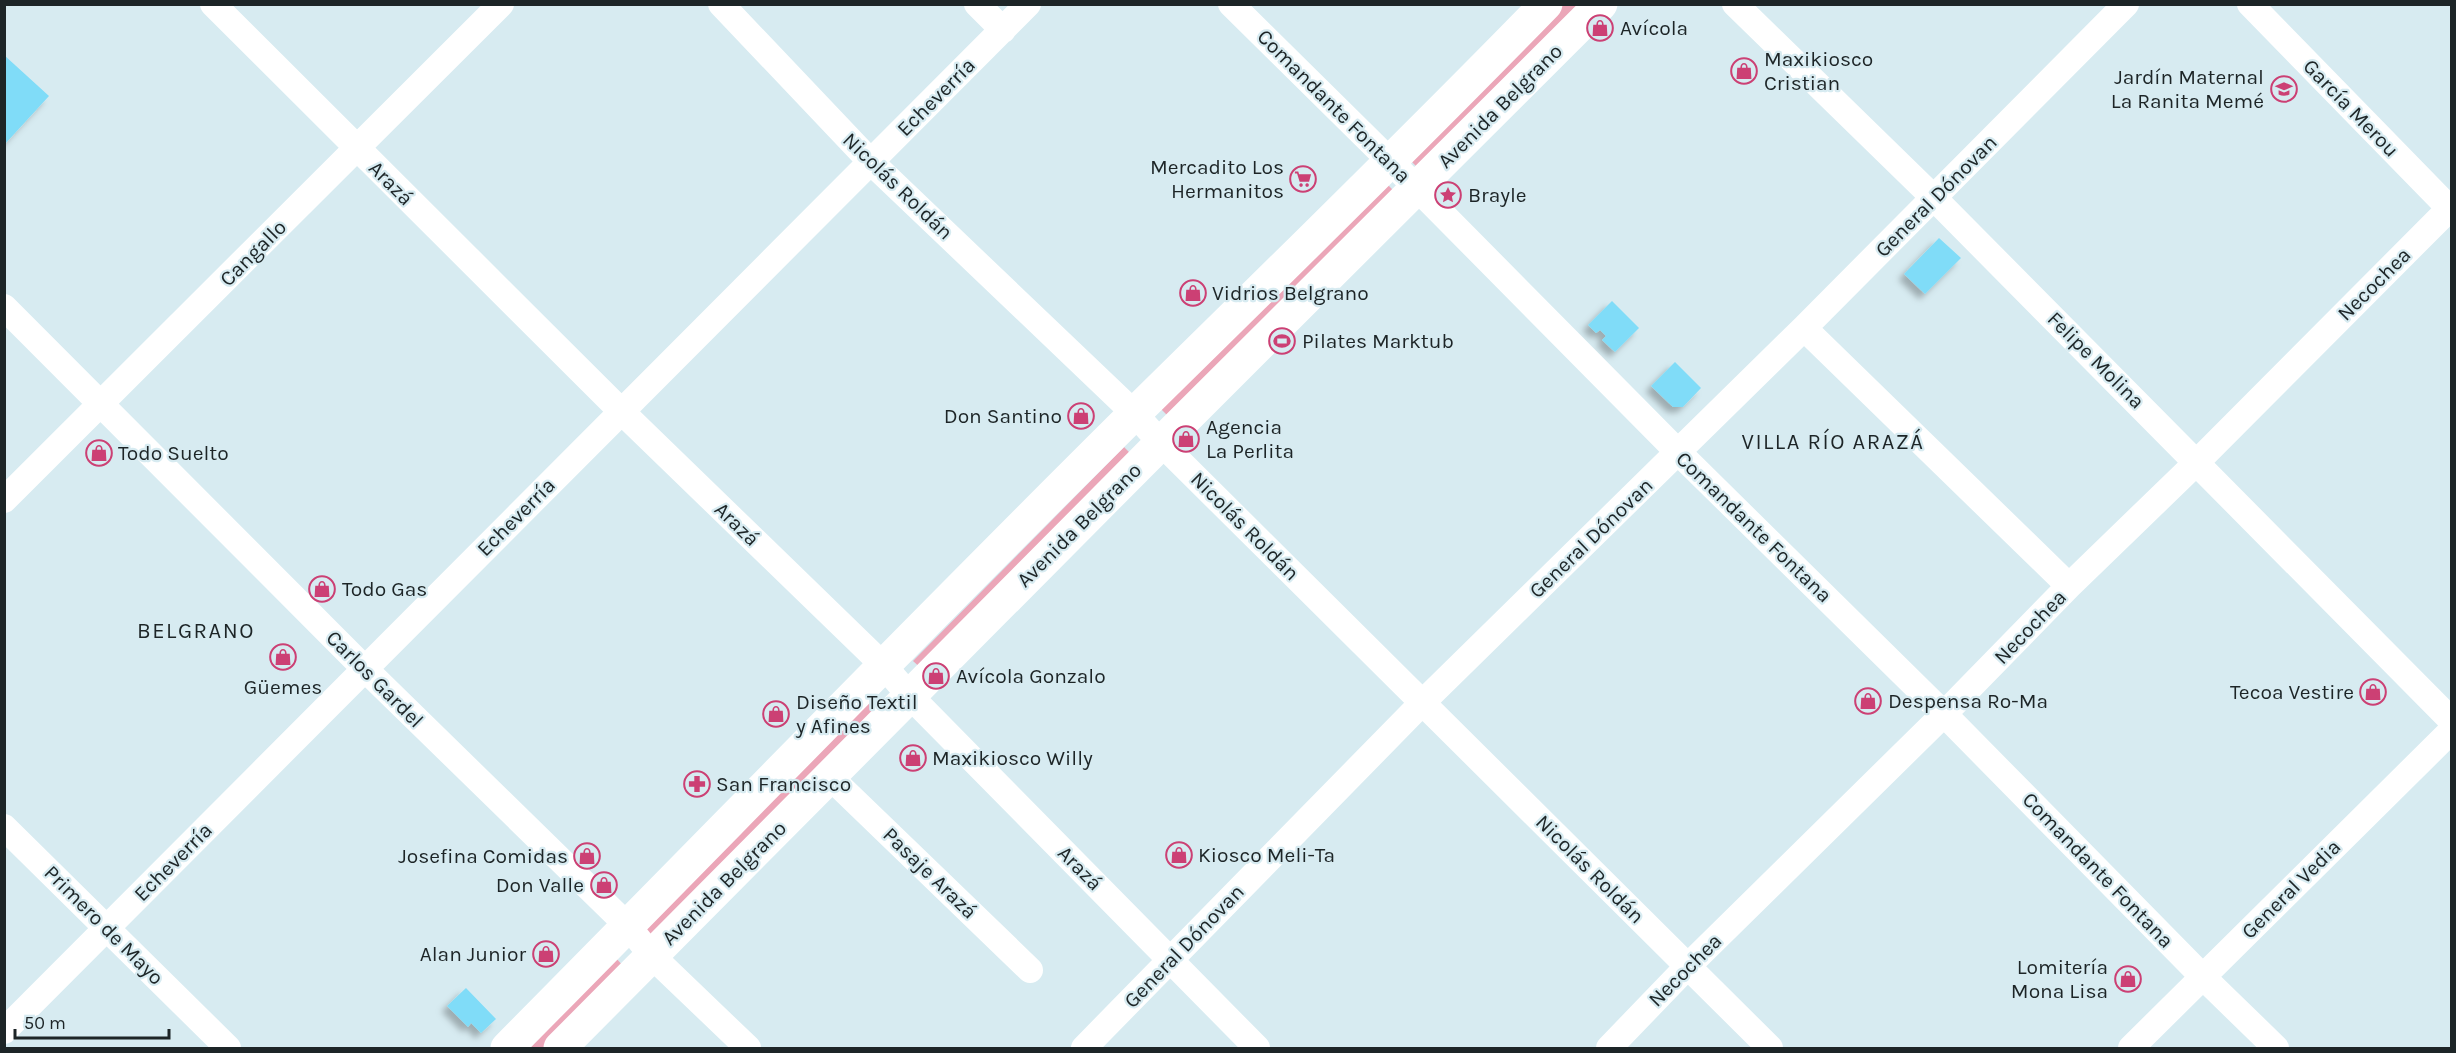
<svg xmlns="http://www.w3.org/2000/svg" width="2456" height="1053" font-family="Karla,sans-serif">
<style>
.green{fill:#eba6b8}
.building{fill:#80dcf8;filter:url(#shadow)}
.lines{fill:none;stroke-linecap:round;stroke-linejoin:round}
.minor{stroke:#fff;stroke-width:26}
.major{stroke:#fff;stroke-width:33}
.labels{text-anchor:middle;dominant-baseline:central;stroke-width:4.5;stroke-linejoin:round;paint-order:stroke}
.poi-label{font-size:21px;fill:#1d2527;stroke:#d7ebf1;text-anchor:start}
.street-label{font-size:21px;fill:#1d2527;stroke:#d7ebf1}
.neighbourhood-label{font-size:22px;letter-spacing:1.5px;fill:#1d2527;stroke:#d7ebf1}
</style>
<defs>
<filter id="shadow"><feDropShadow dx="-5.5" dy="5.5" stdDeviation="3" flood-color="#0004"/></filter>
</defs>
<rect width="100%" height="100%" fill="#d7ebf1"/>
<!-- green -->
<path class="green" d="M1559 5H1585L1420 170 1407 157Z
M1385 182 1394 191 1169 417 1160 408Z
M1124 447 1136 459 924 671 913 661Z
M868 700 877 710 652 936 643 927Z
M615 957 625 968 545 1048H524Z"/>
<!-- building -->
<path class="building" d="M4 55 49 96 4 145Z
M1939 238 1961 258 1925 294 1904 274Z
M1612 301 1639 328 1615 352 1602 340 1606 336 1600 330 1596 333 1588 325Z
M1675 362 1701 388 1683 407H1673L1651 386Z
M466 988 496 1019 481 1033 471 1023 468 1027 447 1006Z"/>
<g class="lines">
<!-- minor -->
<path class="minor" d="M213 4 622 412 883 665 910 696 1257 1048
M721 4 871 162 1134 413 1161 443 1770 1048
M977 4 1003 30
M1231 4 1390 161 1678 452 1944 714 2203 977 2276 1048
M1735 4 1934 198 2452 721
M2250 4 2452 211
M4 307 365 669 628 926 652 956 748 1048
M1804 328 2069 586
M4 500 501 4
M829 776 1030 970
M4 827 228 1048
M4 1031 1028 4
M1084 1048 1423 702 1804 328 2126 4
M1609 1048 1687 967 1944 714 2069 586 2197 462 2452 206
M2131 1048 2452 730"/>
<!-- major -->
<path class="major" d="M507 1048C715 838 921 625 1131 417 1270 280 1410 144 1546 4
M560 1048 1161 443 1601 4"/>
</g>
<!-- icons -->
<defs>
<g id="shop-ring" transform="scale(1.35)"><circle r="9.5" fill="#d7ebf1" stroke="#cc4074" stroke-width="1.5"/><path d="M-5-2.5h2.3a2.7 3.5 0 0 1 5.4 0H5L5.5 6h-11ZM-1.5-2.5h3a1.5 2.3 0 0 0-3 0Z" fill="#cc4074"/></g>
<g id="school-ring" transform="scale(1.35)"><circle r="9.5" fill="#d7ebf1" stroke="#cc4074" stroke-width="1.5"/><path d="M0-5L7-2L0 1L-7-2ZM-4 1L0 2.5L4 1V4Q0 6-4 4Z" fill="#cc4074"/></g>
<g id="supermarket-ring" transform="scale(1.35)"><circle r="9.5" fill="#d7ebf1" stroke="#cc4074" stroke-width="1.5"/><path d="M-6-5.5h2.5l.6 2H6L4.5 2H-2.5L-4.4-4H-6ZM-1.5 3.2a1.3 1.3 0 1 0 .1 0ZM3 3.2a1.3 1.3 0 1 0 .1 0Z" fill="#cc4074"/></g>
<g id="sight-ring" transform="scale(1.35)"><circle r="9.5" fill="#d7ebf1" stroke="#cc4074" stroke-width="1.5"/><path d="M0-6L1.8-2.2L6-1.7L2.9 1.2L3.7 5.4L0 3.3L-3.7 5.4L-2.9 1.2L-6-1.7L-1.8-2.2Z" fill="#cc4074"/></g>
<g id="stadium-ring" transform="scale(1.35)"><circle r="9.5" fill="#d7ebf1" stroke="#cc4074" stroke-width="1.5"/><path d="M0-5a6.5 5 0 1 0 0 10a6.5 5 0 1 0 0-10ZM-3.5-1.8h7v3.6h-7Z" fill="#cc4074"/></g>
<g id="pharmacy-ring" transform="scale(1.35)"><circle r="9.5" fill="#d7ebf1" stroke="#cc4074" stroke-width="1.5"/><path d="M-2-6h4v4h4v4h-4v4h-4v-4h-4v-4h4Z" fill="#cc4074"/></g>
</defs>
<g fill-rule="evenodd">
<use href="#shop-ring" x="1600" y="28"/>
<use href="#shop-ring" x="1744" y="71"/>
<use href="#school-ring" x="2284" y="89"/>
<use href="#supermarket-ring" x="1303" y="179"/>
<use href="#sight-ring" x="1448" y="195"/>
<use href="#shop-ring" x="1193" y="293"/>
<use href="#stadium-ring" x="1282" y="341"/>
<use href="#shop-ring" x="1081" y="416"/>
<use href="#shop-ring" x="1186" y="439"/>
<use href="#shop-ring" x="99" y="453"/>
<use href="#shop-ring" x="322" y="589"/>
<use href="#shop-ring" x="283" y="657"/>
<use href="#shop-ring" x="936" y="676"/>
<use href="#shop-ring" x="2373" y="692"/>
<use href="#shop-ring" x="1868" y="701"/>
<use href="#shop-ring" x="776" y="714"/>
<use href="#shop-ring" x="913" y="758"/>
<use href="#pharmacy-ring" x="697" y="784"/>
<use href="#shop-ring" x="1179" y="855"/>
<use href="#shop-ring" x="587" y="856"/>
<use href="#shop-ring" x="604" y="885"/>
<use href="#shop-ring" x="546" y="954"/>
<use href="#shop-ring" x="2128" y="979"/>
</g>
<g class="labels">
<!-- poi labels -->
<g class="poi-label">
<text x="1620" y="28">Avícola</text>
<text x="1764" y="59">Maxikiosco<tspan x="1764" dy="24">Cristian</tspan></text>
<text x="2264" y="77" text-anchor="end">Jardín Maternal<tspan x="2264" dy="24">La Ranita Memé</tspan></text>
<text x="1284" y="167" text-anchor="end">Mercadito Los<tspan x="1284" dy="24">Hermanitos</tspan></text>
<text x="1468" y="195">Brayle</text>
<text x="1212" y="293">Vidrios Belgrano</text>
<text x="1302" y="341">Pilates Marktub</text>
<text x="1062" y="416" text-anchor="end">Don Santino</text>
<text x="1206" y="427">Agencia<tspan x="1206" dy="24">La Perlita</tspan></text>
<text x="118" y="453">Todo Suelto</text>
<text x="342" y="589">Todo Gas</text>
<text x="956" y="676">Avícola Gonzalo</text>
<text x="283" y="687" text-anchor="middle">Güemes</text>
<text x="2354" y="692" text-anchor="end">Tecoa Vestire</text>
<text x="1888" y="701">Despensa Ro-Ma</text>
<text x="796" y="702">Diseño Textil<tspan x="796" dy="24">y Afines</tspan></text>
<text x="932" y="758">Maxikiosco Willy</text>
<text x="716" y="784">San Francisco</text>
<text x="1198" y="855">Kiosco Meli-Ta</text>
<text x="568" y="856" text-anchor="end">Josefina Comidas</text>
<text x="584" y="885" text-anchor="end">Don Valle</text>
<text x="526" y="954" text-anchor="end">Alan Junior</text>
<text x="2108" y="967" text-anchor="end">Lomitería<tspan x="2108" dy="24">Mona Lisa</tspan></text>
</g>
<!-- street labels -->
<g class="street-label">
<text transform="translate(936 97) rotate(-45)">Echeverría</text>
<text transform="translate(1334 106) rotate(45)">Comandante Fontana</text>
<text transform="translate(1500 106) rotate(-45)">Avenida Belgrano</text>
<text transform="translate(2351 108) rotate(46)">García Merou</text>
<text transform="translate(391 183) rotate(45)">Arazá</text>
<text transform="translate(898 186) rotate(44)">Nicolás Roldán</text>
<text transform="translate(1936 196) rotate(-45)">General Dónovan</text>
<text transform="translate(253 253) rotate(-45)">Cangallo</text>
<text transform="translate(2374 284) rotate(-45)">Necochea</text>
<text transform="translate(2096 360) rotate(45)">Felipe Molina</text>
<text transform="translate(516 517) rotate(-45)">Echeverría</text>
<text transform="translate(737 524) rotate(44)">Arazá</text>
<text transform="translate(1079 525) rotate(-45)">Avenida Belgrano</text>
<text transform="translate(1245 526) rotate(45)">Nicolás Roldán</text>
<text transform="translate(1754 527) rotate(44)">Comandante Fontana</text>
<text transform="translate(1591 538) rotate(-44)">General Dónovan</text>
<text transform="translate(2030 627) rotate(-46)">Necochea</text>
<text transform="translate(375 679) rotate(45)">Carlos Gardel</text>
<text transform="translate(173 862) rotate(-45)">Echeverría</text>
<text transform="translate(1080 868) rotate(45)">Arazá</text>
<text transform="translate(1590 869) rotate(45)">Nicolás Roldán</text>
<text transform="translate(2098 870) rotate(46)">Comandante Fontana</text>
<text transform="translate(930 873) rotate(44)">Pasaje Arazá</text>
<text transform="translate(724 883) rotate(-45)">Avenida Belgrano</text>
<text transform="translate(2291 889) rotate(-45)">General Vedia</text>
<text transform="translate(104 925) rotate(45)">Primero de Mayo</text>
<text transform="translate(1184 946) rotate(-46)">General Dónovan</text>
<text transform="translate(1685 970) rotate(-45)">Necochea</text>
</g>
<!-- neighbourhood labels -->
<g class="neighbourhood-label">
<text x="1833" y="442">VILLA RÍO ARAZÁ</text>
<text x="196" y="631">BELGRANO</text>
</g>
</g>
<!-- border -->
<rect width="2456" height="1053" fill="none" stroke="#1d2527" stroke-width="12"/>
<!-- scale -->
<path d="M15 1029v9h154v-9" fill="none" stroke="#1d2527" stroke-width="3"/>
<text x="24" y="1029" font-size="18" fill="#1d2527" stroke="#d7ebf1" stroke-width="4.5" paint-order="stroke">50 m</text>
</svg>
